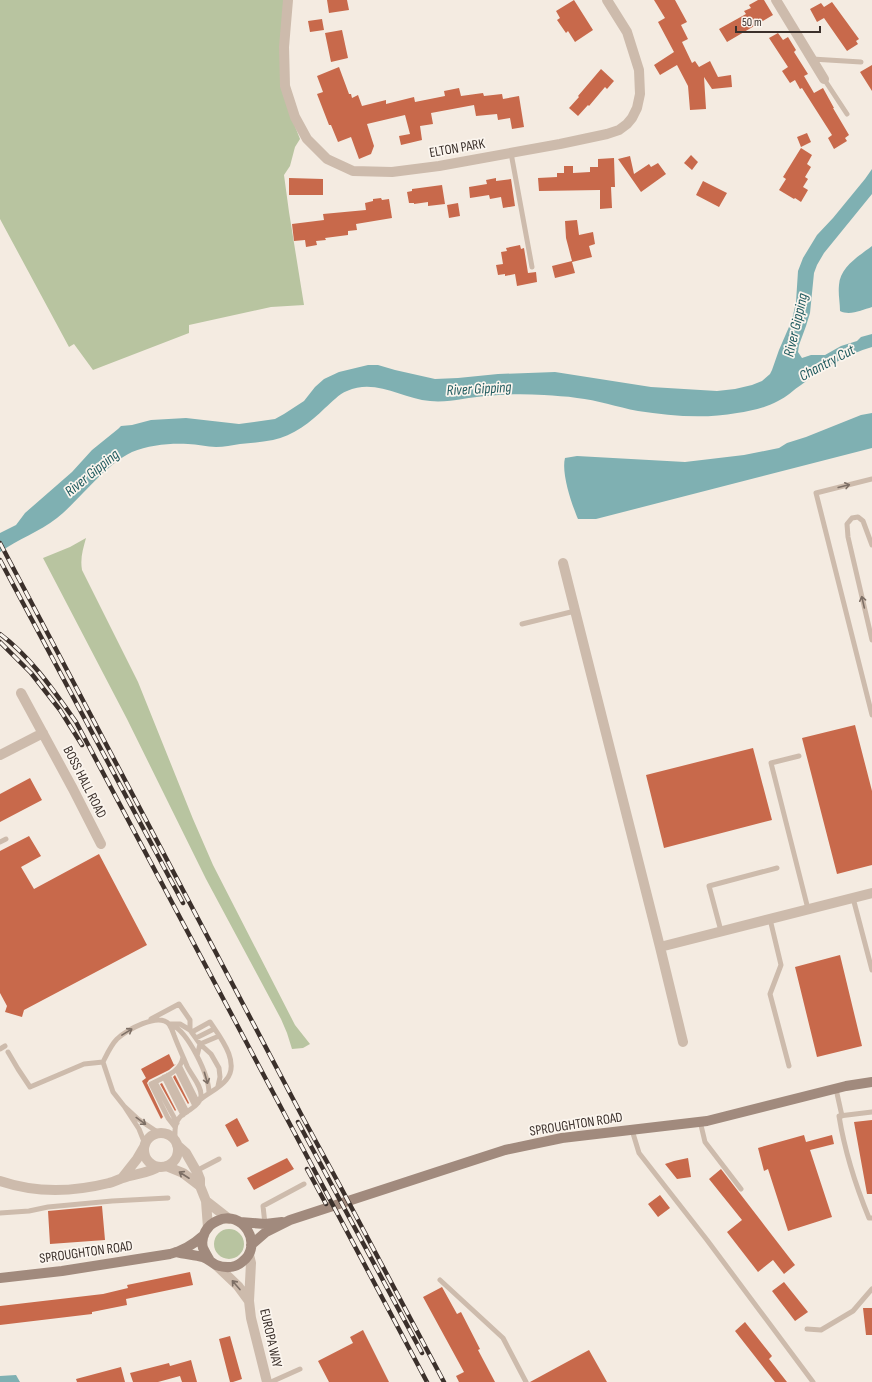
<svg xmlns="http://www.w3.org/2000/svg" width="872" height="1382" font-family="'Sofia Sans Condensed',sans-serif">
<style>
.green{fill:#b8c4a0}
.water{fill:#7fb0b2}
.building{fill:#c8694b}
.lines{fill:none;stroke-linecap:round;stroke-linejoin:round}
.lane{stroke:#cdbbac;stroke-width:5}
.street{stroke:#cdbbac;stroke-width:10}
.secondary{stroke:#a18a7d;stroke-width:10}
.rail-casing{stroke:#3b302b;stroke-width:4.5}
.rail{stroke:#fbf5ee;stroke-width:3;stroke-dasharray:9;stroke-linecap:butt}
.oneway{stroke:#7d6f65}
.labels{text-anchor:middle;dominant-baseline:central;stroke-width:3.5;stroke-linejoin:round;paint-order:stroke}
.street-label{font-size:14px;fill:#3b302b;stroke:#fbf5ee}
.water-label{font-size:15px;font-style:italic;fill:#1f5a5e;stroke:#fbf5ee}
</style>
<rect width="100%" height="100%" fill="#f4ebe1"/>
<!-- green -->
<path class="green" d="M0 0H290L286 55 289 111 300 139 295 147 290 166 284 175 289 212 304 305 271 307 189 325V333L93 370 74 344 69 347 0 219Z
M86 538C83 549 80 558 82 570L138 682 193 819 213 865 295 1025 310 1044 303 1048 292 1049 287 1033 281 1019 206 879 127 719 43 558 70 547Z
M214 1244a15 15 0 1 1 30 0a15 15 0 1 1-30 0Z"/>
<!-- water -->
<path class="water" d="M872 169V194L824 253 817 265 814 273 810 313 806 326 799 345 798 352 802 358 811 355H825L841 346 857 341 861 337 872 334V347C847 354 822 369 801 385 793 390 787 397 778 401 765 408 751 411 737 413 705 419 670 416 638 411 617 407 597 400 577 398 566 396 555 396 544 395 525 394 505 394 487 396 468 397 449 403 430 401 402 399 376 378 347 391 339 394 332 402 325 408 311 422 293 436 273 440 262 442 251 443 240 444 232 445 224 447 216 447 207 447 197 444 188 444 170 443 149 445 132 452 103 466 82 498 57 518 39 532 18 539 0 552V533L16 525 25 513 72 472 92 450 118 429 121 426 132 425 151 420 186 418 239 424 275 419 284 414 304 401 315 387 324 379 339 372 368 365H378L395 370 435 379 458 378 498 374 555 372 651 387 717 391 735 389 752 385 762 381 770 374 772 370 779 350 792 320 796 302 798 271 803 258 817 235 833 218 865 179Z
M872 246V307C862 310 850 316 840 311 840 302 838 294 839 285 840 267 859 256 872 246Z
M872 413V448L596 519H578C572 505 561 473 565 458L577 456 685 462 744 455 779 448 787 443 806 437 861 415Z
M16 1375 20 1382H0V1376Z"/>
<!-- building -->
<path class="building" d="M327 0H347L349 10 329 13Z
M574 0 593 30 575 42 568 31 566 33 557 20 560 18 556 11Z
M654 0H675L687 22 681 25 688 39 682 42 692 63 695 61 699 67 710 61 718 77 731 75 732 87 712 89 704 77 706 109 690 110 688 86 677 65 660 75 654 65 674 52 658 22 665 18Z
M758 0H764L773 15 727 42 719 29 746 14 744 11 751 8 749 5Z
M832 2 859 39 856 41 858 44 847 51 824 18 817 22 810 9 821 3 824 7Z
M322 19 324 30 310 32 308 21Z
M342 30 348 58 331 62 325 33Z
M778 33 783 40 788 37 796 50 794 52 808 74 804 76 814 93 823 88 834 108H833L849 135 845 138 847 141 834 149 828 138 832 135 802 88 800 89 795 80 790 83 782 71 788 67 769 38Z
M872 65V91L860 72Z
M339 67 349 94H351L352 98 358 95 362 106 386 100V104L414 97 415 102 445 96 444 91 459 88 461 96 483 93 484 96 502 94 503 99 519 96 524 127 512 129 510 118 498 120 497 114 476 116 474 105 431 113 433 124 420 126 422 140 401 145 399 136 410 134 405 115 367 124 374 146 371 154 359 159 351 137 338 142 331 125H329L317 94 323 92 317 76Z
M601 69 614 81 607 89 605 87 589 106 588 105 578 116 569 108 579 97 578 96Z
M807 133 811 142 801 147 797 137Z
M801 148 812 155 807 164 811 167 805 177 808 179 803 187 808 190 801 202 795 198 794 199 779 190 786 179 783 177Z
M691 155 698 162 692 170 684 163Z
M630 156 634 174 649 164 651 167 658 163 666 174 641 192 618 159Z
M614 158 615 187H611L612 208 600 209V190L539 191 538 178 557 177V173H564V166H573V173L590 172V167H598V159Z
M289 178 323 179V195H289Z
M496 178V181L511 179 515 206 503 208 501 197 490 199 489 195 470 198 469 187 487 184 486 180Z
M703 181 727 193 719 207 696 195Z
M442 185 445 204 428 206V202L414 204V203H409L407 192 412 191V189Z
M381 198 382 200 389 199 392 218 356 224 357 230 348 231V235L325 238 326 240 316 241 317 245 306 247 305 240 294 241 292 224 324 220 323 214 366 210 365 203 373 201V199Z
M458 203 460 216 449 218 447 205Z
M577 220 579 235 593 232 595 244 589 246 592 257 572 262 575 273 555 278 552 266 572 261 566 238 565 221Z
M520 245 521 249 524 248 528 273 536 272 537 282 517 286 515 274 505 276V274L498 275 496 265 503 264 501 252 507 251 506 248Z
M855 725 872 791V865L837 874 802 738Z
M753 748 772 820 664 848 646 775Z
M30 778 42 800 0 822V794Z
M29 836 41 856 21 867 34 889 99 854 147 945 24 1010 22 1017 5 1012 7 1006 0 993V851Z
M840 955 862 1046 817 1057 795 967Z
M169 1054 174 1065 176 1064 169 1070 149 1080 147 1083 163 1117 161 1119 142 1081 146 1078 141 1069Z
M175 1075 189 1103 188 1104 173 1077Z
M162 1083 176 1110 175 1111 160 1084Z
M237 1118 249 1141 237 1147 225 1125Z
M872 1120V1194H867L854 1122Z
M804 1135 806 1142 832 1135 834 1144 810 1150 832 1217 788 1231 768 1169 764 1171 758 1148Z
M287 1158 294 1169 254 1190 247 1178Z
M688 1158 691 1177 677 1179 665 1164 674 1161Z
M721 1169 795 1265 784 1274 773 1260 758 1272 727 1232 742 1220 709 1179Z
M660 1195 670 1208 658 1217 648 1204Z
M102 1206 105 1240 50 1244 48 1211Z
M190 1272 193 1285 126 1299 127 1305 92 1312V1314L0 1325V1306L103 1294 128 1288 127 1285Z
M784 1282 808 1312 795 1321 772 1291Z
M442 1287 457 1314 461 1312 480 1349 478 1350 495 1382H459L456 1376 464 1372 423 1297Z
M863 1308H872V1335H866Z
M745 1322 772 1356 769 1359 787 1382H775L735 1331Z
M363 1330 389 1382H329L318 1361 353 1343 350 1337Z
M230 1336 242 1379 233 1382H230L219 1339Z
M589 1350 607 1382H530Z
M191 1360 197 1382H182L180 1376 158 1382H133L130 1373 169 1363 170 1366Z
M121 1367 125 1382H77L76 1379Z"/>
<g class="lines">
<!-- lane -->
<path class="lane" d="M812 59 861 62
M824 79 847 114
M511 153 532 267
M872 479 816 493 872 715
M872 545 863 521 858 517 852 518 847 524 848 537 872 640
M522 624 575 611
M799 756 771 763 808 909
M0 842 6 839
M853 898 872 970
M770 919 781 965 770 994 789 1066
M721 931 709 886 777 868
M151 1019 179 1004 190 1020V1030
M169 1024H180L190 1030 200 1044 211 1054 219 1068 220 1077 218 1086
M172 1025C188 1032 209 1075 209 1093
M192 1032 210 1022C220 1037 241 1063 226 1080 220 1088 208 1093 201 1099
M196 1038 214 1029
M0 1049 5 1046
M8 1052 18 1069 30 1087 84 1064 103 1062 113 1092 124 1106
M197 1056 200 1044 219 1036
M103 1062C107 1054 111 1045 117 1039 127 1030 158 1012 169 1024 171 1027 173 1032 174 1035 178 1046 183 1056 187 1066 191 1075 202 1086 201 1096 200 1106 186 1111 180 1117 174 1123 175 1132 175 1140
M180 1067 198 1103
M177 1070 195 1106
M168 1075 187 1112
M164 1077 183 1115
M155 1082 177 1123
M836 1089 842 1116
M872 1112 839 1116C845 1153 855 1184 869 1218H872
M700 1121 705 1142 741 1189
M175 1127 168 1118 151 1084C164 1077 181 1072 183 1057
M632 1130 639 1153 707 1240 813 1382
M145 1144 139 1129 124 1106 138 1119 159 1133
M196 1171 219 1159
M0 1213 29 1211 48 1207 112 1201 168 1198
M265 1224 263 1206 304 1184
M440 1280 503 1338 526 1382
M807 1329 821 1330 853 1311 872 1289
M271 1382 300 1369"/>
<!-- street -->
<path class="street" d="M288 0 284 47 285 86 295 117 307 139 327 159 353 171 392 172 439 166 560 144 607 134 619 130 627 124 632 118 637 108 640 94 639 70 627 32 607 0
M776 0 824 79
M563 563 660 947 683 1042
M21 693 73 789 101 844
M0 755 43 733
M660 947 872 893
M144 1150a17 17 0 1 1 34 0a17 17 0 1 1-34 0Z
M177 1145 186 1153 198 1174 200 1179V1186L206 1201 208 1228
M166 1166 183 1173 200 1186
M122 1178 137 1159 144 1147
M0 1181C35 1193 73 1192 109 1183 114 1182 119 1179 123 1178 135 1174 149 1173 158 1167
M206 1201 229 1219
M216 1265 238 1286 249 1301 251 1263 249 1255
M249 1301 251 1318 267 1382"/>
<!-- secondary -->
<path class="secondary" d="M240 1222 265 1224 282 1222
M251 1245 266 1232 290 1220 437 1172 505 1150 562 1138 707 1121 846 1086 872 1082
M176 1252C185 1254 194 1255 203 1257 208 1259 211 1262 216 1265 225 1268 235 1268 242 1262 265 1245 242 1208 217 1221 207 1225 200 1237 203 1248 205 1252 207 1256 209 1259
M0 1278 62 1271 170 1254C183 1251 194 1244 204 1235"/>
<!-- rail casing -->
<g class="rail-casing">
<path id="rail" d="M0 543 302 1116 339 1184 444 1382
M0 560 183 903
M0 634C31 657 54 691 76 722L427 1382
M0 642 31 673 60 710 82 745
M298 1122 422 1353
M307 1169 326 1204"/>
</g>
<!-- rail -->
<use href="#rail" class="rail"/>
</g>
<!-- one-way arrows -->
<defs><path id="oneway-shaft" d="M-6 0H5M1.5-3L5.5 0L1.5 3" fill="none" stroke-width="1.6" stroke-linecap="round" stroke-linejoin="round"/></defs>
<g class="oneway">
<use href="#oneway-shaft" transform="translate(844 486) rotate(-14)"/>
<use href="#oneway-shaft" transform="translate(863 602) rotate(-103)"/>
<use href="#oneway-shaft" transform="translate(127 1032) rotate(-31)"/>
<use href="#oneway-shaft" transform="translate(206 1078) rotate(74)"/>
<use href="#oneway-shaft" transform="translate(141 1121) rotate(36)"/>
<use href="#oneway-shaft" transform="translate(184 1175) rotate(-147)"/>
<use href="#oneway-shaft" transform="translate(236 1285) rotate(-131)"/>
</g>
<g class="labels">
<!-- street labels -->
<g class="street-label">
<text transform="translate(457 148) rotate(-10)">ELTON PARK</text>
<text transform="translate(85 782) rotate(63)">BOSS HALL ROAD</text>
<text transform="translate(576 1124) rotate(-9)">SPROUGHTON ROAD</text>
<text transform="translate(86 1252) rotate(-8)">SPROUGHTON ROAD</text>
<text transform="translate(271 1338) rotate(77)">EUROPA WAY</text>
</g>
<!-- water labels -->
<g class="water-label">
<text transform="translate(796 325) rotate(-77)">River Gipping</text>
<text transform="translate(827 363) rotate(-28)">Chantry Cut</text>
<text transform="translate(479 389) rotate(-3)">River Gipping</text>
<text transform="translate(92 473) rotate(-39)">River Gipping</text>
</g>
</g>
<!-- scale -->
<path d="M736 26v6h84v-6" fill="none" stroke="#3b302b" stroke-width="2"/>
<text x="742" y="26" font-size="12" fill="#3b302b" stroke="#fbf5ee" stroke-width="3" paint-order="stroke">50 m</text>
</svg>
